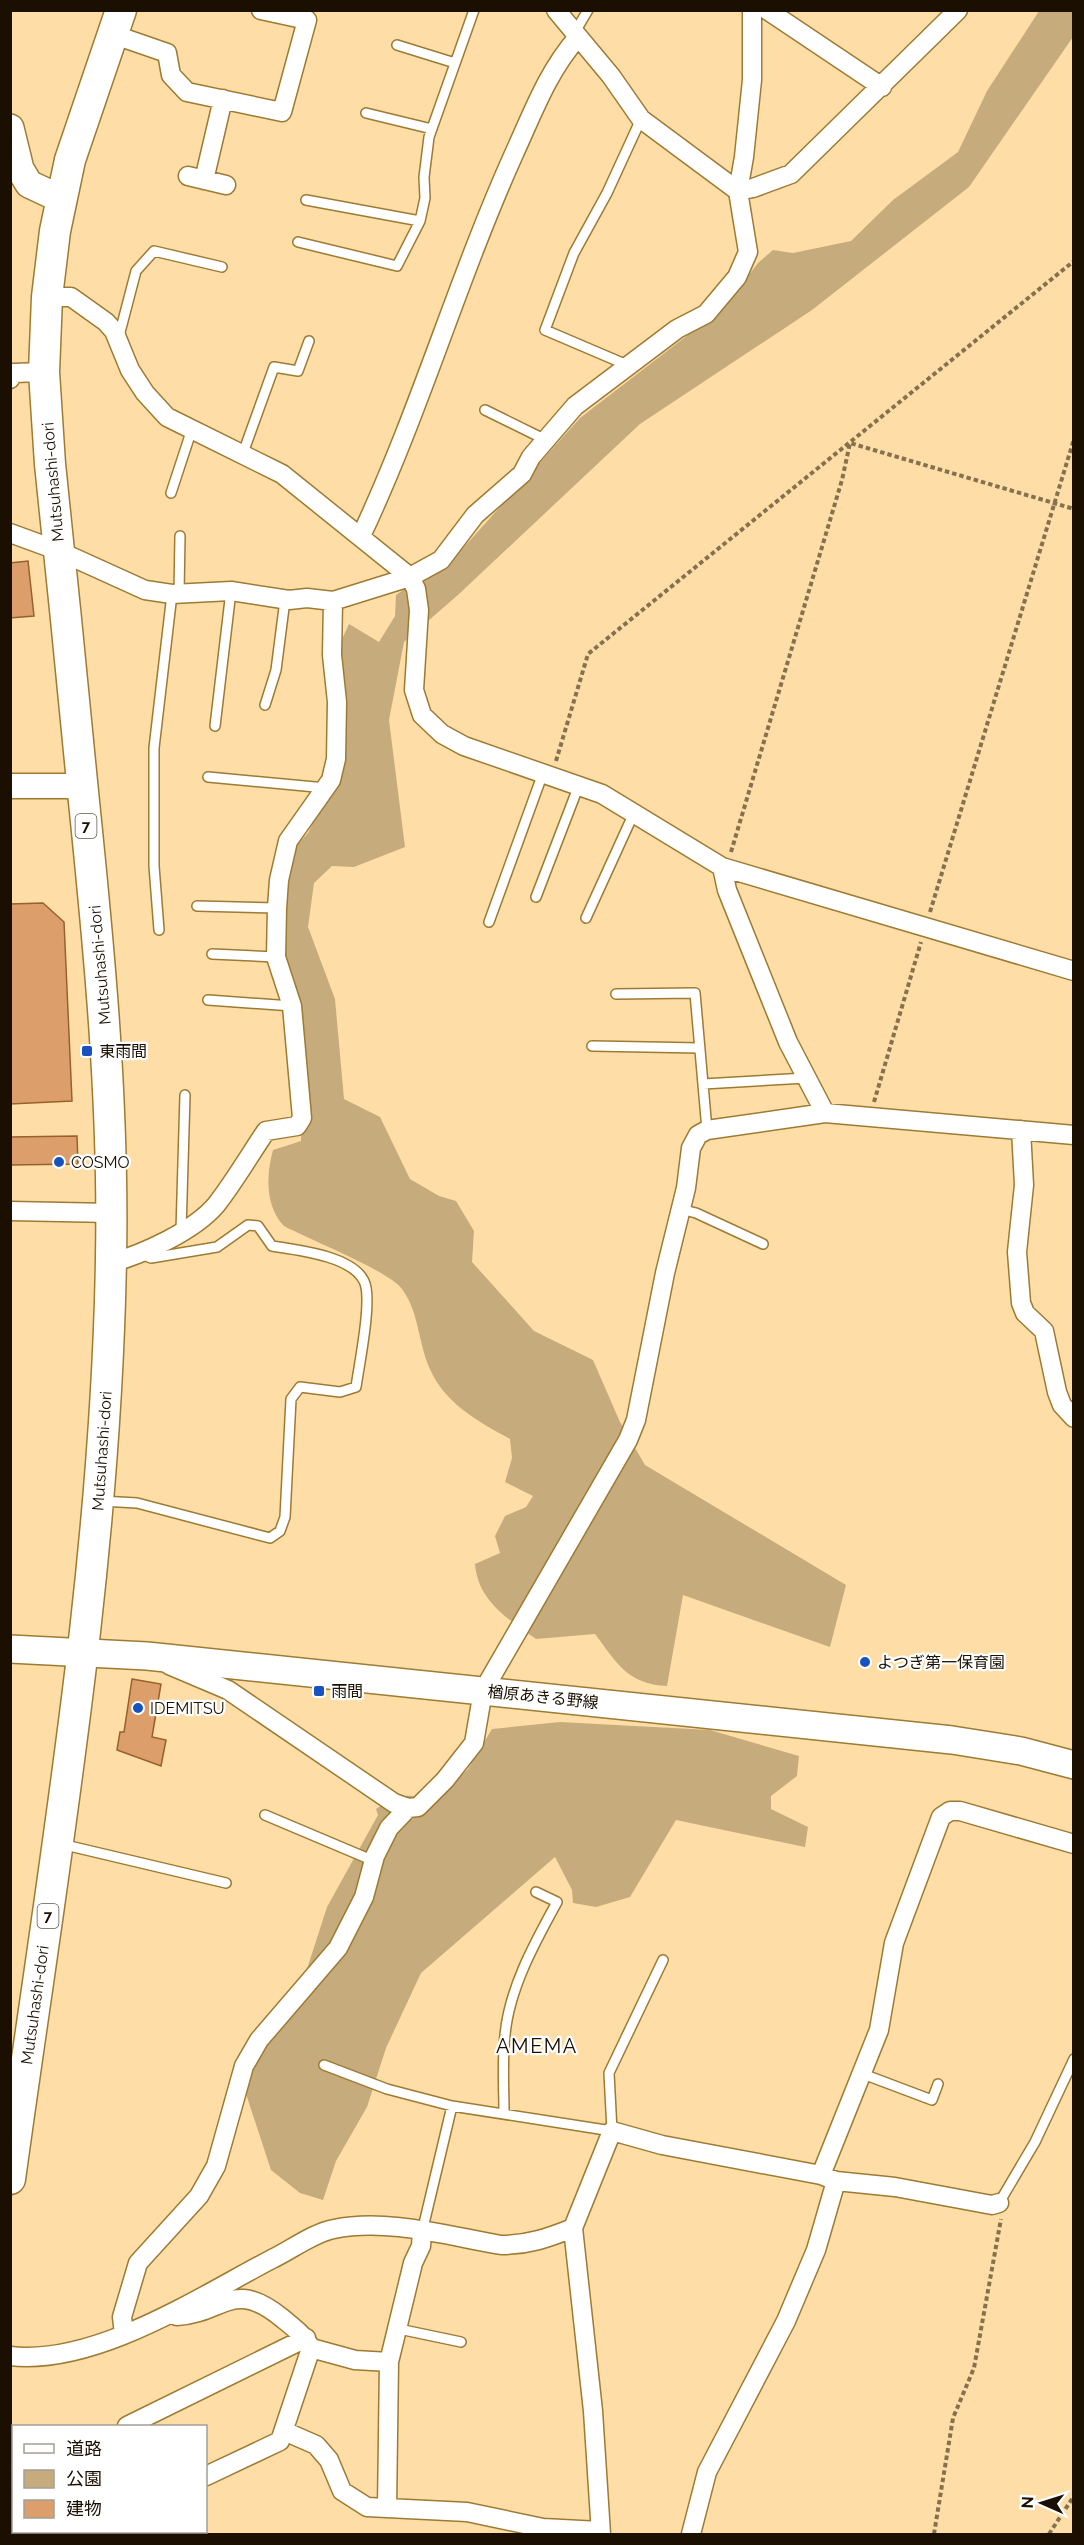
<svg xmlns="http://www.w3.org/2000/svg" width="1084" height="2545" font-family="Raleway,'Noto Sans JP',sans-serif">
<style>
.green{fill:#c6ac7d}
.building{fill:#dc9f6b;stroke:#98602b;stroke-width:1.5}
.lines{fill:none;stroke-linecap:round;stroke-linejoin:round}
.service-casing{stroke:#9e7a32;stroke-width:12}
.minor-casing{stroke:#9e7a32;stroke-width:21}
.tertiary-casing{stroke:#9e7a32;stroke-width:27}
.secondary-casing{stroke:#9e7a32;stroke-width:30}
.primary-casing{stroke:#9e7a32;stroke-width:33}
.path{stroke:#86714f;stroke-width:4;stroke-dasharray:4.5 3;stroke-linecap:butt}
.service{stroke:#fff;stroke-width:9}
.minor{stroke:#fff;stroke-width:18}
.tertiary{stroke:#fff;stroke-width:24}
.secondary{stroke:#fff;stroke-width:27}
.primary{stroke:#fff;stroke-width:30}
.poi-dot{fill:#1752be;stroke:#fff;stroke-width:2}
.labels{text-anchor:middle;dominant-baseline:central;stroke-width:4.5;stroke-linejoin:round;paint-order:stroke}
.shield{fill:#fff;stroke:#5f574c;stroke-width:1.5}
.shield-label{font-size:15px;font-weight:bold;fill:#1a0f00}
.street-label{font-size:16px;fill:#1a0f00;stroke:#fff}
.poi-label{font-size:16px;fill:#1a0f00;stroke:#fff;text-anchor:start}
.quarter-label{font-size:20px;letter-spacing:1.5px;fill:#1a0f00;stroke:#fff}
</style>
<rect width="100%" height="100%" fill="#fedea6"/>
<!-- green -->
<path class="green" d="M1039 11H1073V37L969 187 812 310 640 424 459 594 404 642 389 720 405 847 354 867 332 866 314 883 308 927 335 999 344 1099 380 1117 410 1179 439 1196 456 1201 474 1231 472 1262 534 1331 593 1360 620 1422 645 1465 846 1585 830 1647 683 1595 667 1686C627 1684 617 1663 595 1634L536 1639C508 1619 478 1601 475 1564L500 1553 495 1536 505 1516 526 1507 533 1496 505 1482 512 1458 510 1439C477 1421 444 1403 429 1367 418 1341 419 1312 402 1289 389 1271 308 1239 284 1226 265 1206 266 1175 273 1150L301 1141 303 1038 285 960 284 859 308 833 341 766 337 650 349 624 379 642 395 616 396 595 464 547 580 418 724 307 758 263 773 250 793 253 851 241 893 200 958 152 987 91Z
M560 1722 710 1730 799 1756 797 1776 771 1796V1809L808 1827 805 1847 676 1820 630 1897 596 1907 573 1903 572 1890 555 1857 421 1973 386 2048 367 2107 336 2161 323 2200 300 2193 271 2170 246 2094 239 2062 306 1972 327 1907 378 1815 376 1809C402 1790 408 1796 438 1799L468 1769 492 1729Z"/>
<!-- building -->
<path class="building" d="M28 561 34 616 10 618V563Z
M43 903 64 922 72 1101 10 1104V904Z
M77 1136 78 1164 10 1165V1137Z
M132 1679 161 1684 152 1737 166 1740 161 1766 117 1750 120 1732H124Z"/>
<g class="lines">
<!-- service casing -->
<g class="service-casing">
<path id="service" d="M575 32 588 10
M397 45 455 63
M366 113 432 129
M306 200 420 221
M298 242 397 266 420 221 425 198 424 177 429 137 474 10
M119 336 136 271 154 251 222 267
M627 365 545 330 574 253 607 193 641 119
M485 410 546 440
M243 453 274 367 298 371 309 341
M171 493 192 429
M179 593 180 536
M265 705 276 670 285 600
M215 726 231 591
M208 777 326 788
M536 897 579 785
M197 906 277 908
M586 918 633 815
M489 922 543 773
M159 930 154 866V748L172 594
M212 954 276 957
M616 994 695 993 707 1130
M208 1000 292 1006
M592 1046 700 1048
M703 1084 806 1078
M680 1209 696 1213 763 1244
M181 1231 185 1095
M101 1501 137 1503 270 1538 280 1531 285 1517 291 1399 300 1387 340 1392 356 1387C359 1365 373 1298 364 1281 352 1256 298 1250 272 1246L258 1226 248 1225 217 1247 151 1258 141 1254
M265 1815 374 1861
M61 1844 226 1883
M324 2065 387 2089 452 2106
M863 2074 932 2100 938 2084
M504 2114C504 2088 502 2061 505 2035 509 1989 535 1942 557 1902L536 1892
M999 2203 1035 2142 1074 2059
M422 2232 452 2106 612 2131 609 2073 663 1960
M399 2329 461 2342"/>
</g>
<!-- minor casing -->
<g class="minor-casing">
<path id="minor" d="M556 10 611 76 641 119 738 191 753 188 791 174 958 10
M767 10 882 87
M112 34 167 53 171 75 187 92 282 112 307 20 261 10
M188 176 226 185
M204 180 223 99
M47 297H71L106 322 114 331 130 370 145 393 167 417 282 474 410 577 416 589 419 610 414 690 422 715 442 734 464 746 602 794 722 867 1074 971
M10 379 13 373 44 372
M10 533 59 551 145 590 172 594 231 591 289 600 307 598 333 601 410 577 441 560 475 515 522 474 531 457 575 406 677 329 706 314 737 277 748 252 738 191 744 157 752 80V10
M361 536C419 413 457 281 513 156 532 115 547 72 578 37
M722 867 727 890 788 1042 825 1113
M1021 1130 1024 1185 1017 1252 1021 1303 1025 1313 1044 1331 1057 1392 1062 1405 1074 1418
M10 1211 111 1213
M111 1263C143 1254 194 1231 216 1205 234 1182 249 1156 266 1131L297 1126 302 1118 292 1006 276 957 277 908 279 880 288 841 331 780 336 759 337 702 332 655 333 601
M169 1665 228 1690 394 1803 408 1808 418 1807 445 1780 474 1743 483 1691 628 1440 636 1420 665 1273 686 1188 691 1148 698 1135 707 1130 825 1113 1074 1135
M821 2175 879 2030 894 1943 941 1817 950 1811H960L1074 1844
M836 2181 895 2187 992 2205 999 2203
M177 2316C224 2313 233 2278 282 2318 293 2327 304 2335 311 2348L280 2441 206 2476
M124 2334 122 2317 138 2263 199 2196 216 2166 244 2066 259 2040 338 1948 364 1897 375 1856 389 1828 408 1808
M311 2348 355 2360 389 2362 413 2263 421 2246 422 2232
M10 2356C95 2366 199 2297 272 2259 291 2250 313 2233 334 2229 387 2218 448 2236 501 2245 528 2245 548 2238 573 2228
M127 2426 306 2338
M284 2431 316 2445 329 2460 342 2491 367 2507 467 2512 543 2528 600 2531
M387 2508 389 2362
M601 2534 593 2411 573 2228 612 2131 662 2145 821 2175 836 2181 816 2250 786 2321 707 2472 691 2534"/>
</g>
<!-- tertiary casing -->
<g class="tertiary-casing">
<path id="tertiary" d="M10 786H82"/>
</g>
<!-- secondary casing -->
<g class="secondary-casing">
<path id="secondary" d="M10 128 20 169 29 184 61 199
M10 1649 147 1656 952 1740 1021 1751 1074 1765"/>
</g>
<!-- primary casing -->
<g class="primary-casing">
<path id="primary" d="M10 2179C52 1873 106 1568 111 1258 114 1102 99 947 83 792 72 683 62 573 50 464L44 372 47 297 55 231 70 160 121 10"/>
</g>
<!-- path -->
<path class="path" d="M556 761 588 654 1074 261
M731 852 842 480 850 443 1074 509
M930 912 1074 439
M874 1102 921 942
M934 2534 953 2418 974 2368 1001 2219
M1049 2534 1074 2496"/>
<!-- service -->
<use href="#service" class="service"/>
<!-- minor -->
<use href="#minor" class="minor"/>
<!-- tertiary -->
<use href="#tertiary" class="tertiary"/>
<!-- secondary -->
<use href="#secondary" class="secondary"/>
<!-- primary -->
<use href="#primary" class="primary"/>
</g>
<!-- markers -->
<g class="poi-dot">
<rect x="81" y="1045" width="12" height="12" rx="3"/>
<circle cx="59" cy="1162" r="6"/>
<circle cx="865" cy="1662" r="6"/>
<rect x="313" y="1685" width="12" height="12" rx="3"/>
<circle cx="138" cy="1708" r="6"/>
</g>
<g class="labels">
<!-- shield labels -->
<g class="shield">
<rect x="75.5" y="814" width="21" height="24" rx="4.5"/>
<rect x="37.5" y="1904" width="21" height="24" rx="4.5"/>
</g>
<g class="shield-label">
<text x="86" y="826">7</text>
<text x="48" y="1916">7</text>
</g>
<!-- street labels -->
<g class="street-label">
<text transform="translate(53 482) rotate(-95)">Mutsuhashi-dori</text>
<text transform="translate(100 965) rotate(-95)">Mutsuhashi-dori</text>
<text transform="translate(102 1451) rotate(-86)">Mutsuhashi-dori</text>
<text transform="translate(543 1697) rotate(6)">楢原あきる野線</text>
<text transform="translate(35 2005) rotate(-82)">Mutsuhashi-dori</text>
</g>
<!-- poi labels -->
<g class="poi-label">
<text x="99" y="1051">東雨間</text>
<text x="71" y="1162">COSMO</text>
<text x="877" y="1662">よつぎ第一保育園</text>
<text x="331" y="1691">雨間</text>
<text x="150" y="1708">IDEMITSU</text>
</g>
<!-- quarter labels -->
<g class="quarter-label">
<text x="537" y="2046">AMEMA</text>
</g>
</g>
<!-- border -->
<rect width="1084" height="2545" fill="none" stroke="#1a0f00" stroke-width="24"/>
<!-- legend -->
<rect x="12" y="2425" width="195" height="108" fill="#ffffff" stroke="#a39f99" stroke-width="1.5"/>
<rect x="24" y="2444" width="30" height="9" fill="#ffffff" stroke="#a39f99" stroke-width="1.5"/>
<text x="66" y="2455" font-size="18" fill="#1a0f00">道路</text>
<rect x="24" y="2470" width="30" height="18" fill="#c6ac7d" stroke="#a39f99" stroke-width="1.5"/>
<text x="66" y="2485" font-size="18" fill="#1a0f00">公園</text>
<rect x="24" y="2500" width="30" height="18" fill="#dc9f6b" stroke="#a39f99" stroke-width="1.5"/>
<text x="66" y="2515" font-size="18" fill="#1a0f00">建物</text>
<!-- north arrow -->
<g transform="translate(1042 2503) rotate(273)" stroke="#ffffff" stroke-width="4.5" paint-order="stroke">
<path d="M0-4.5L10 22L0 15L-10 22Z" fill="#1a0f00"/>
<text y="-9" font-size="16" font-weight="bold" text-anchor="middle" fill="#1a0f00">N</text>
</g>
</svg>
